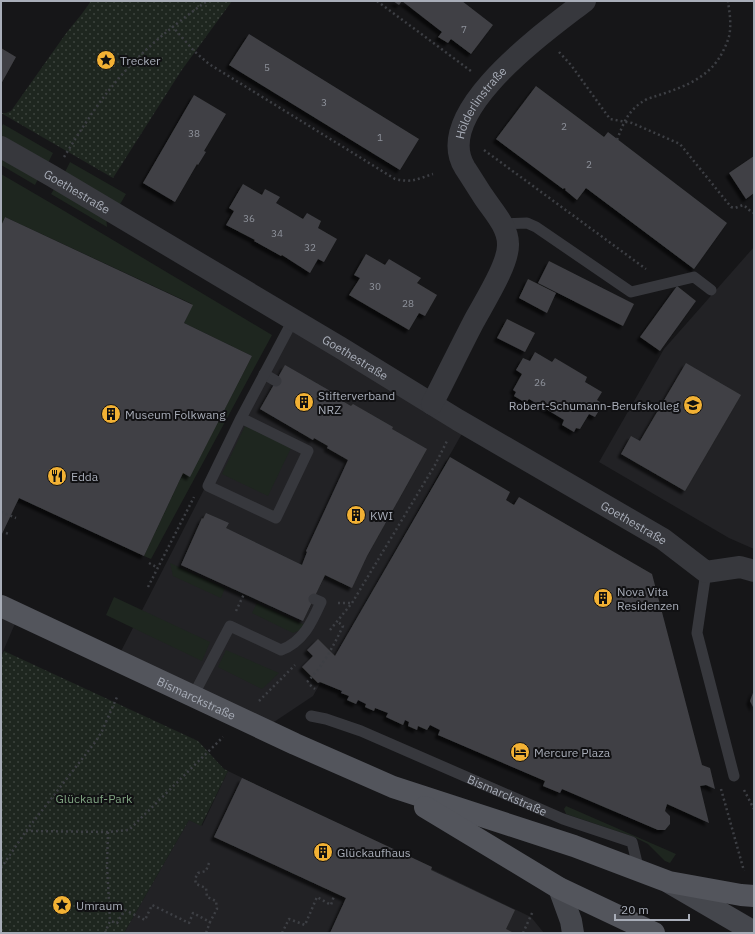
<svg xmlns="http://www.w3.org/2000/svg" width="755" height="934" font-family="'IBM Plex Sans',sans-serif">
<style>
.built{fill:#222225}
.green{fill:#1e261f}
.park{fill:url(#park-dots)}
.building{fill:#404145;filter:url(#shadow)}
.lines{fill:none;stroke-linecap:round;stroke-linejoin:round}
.path{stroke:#3d3f44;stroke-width:2.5;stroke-dasharray:2 3;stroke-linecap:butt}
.service{stroke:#37383d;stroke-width:11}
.minor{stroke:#37383d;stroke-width:22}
.secondary{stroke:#45474d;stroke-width:22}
.primary{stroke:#53555c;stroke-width:22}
.labels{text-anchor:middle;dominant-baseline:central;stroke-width:4;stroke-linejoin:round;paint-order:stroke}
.number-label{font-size:10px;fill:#8e929b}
.poi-label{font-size:12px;fill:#a8adb8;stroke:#111113;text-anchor:start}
.street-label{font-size:12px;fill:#a8adb8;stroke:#111113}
.park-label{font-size:12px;fill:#7fa381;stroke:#111113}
</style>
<defs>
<pattern id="park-dots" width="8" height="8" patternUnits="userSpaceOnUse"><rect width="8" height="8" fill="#1e261f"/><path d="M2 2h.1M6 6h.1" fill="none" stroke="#3c433d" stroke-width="1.8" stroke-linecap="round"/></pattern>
<filter id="shadow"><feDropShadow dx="-3.5" dy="3.5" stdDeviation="1" flood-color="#0009"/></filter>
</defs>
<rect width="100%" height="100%" fill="#161618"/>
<!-- built -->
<path class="built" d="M754 247V549L729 538 599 462 664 349Z
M288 326 464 430 313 696 265 728 117 659Z
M1 611 17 619 1 656Z
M228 771 531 917 544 933H124L189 820 202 826Z"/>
<!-- green -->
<path class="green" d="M3 124 53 153 47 165 1 138V128Z
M1 155 39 177 35 185 1 165Z
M70 162 126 194 119 206 64 174Z
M1 174 61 209 272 335 151 559 144 556 183 473 190 476 252 356 184 323 192 304 5 217 1 226Z
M56 186 106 216 107 227 51 194Z
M245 426 291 448 268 496 222 474Z
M170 563 225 588 221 598 173 576Z
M114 597 210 642 202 661 106 615Z
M257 603 305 625 298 631 293 633 252 613Z
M226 650 279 673 262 689 218 667Z
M566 806 676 854 670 863 665 861 648 844 634 837 566 814 564 809Z"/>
<!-- park -->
<path class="park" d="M91 1H232L181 71 113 178 1 113H6L11 111 67 32 81 15Z
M4 651 198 741 224 769 228 771 201 826 189 820 124 933H1V656Z"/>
<!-- building -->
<path class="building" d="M393 1H462L493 25 471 54 451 39 448 43 438 37 442 32 402 1 399 5Z
M249 34 419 139 400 170 229 65Z
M1 48 16 57 1 84Z
M536 86 604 137 608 132 727 223 694 269 586 188 577 200 565 190 566 189 564 188 563 189 496 139Z
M194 95 226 114 204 151 206 152 198 165 197 164 175 202 143 183Z
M754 156V193L746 199 729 173Z
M243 184 262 195 265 189 280 197 276 203 303 219 307 213 321 221 318 228 337 239 324 262 318 259 310 273 282 255 281 256 254 241 255 240 226 225 234 211 229 208Z
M5 217 193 305 184 323 252 356 190 477 183 473 144 556 19 498 1 536V226Z
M366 254 385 265 389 259 421 278 417 283 437 295 425 316 419 313 409 330 349 295 360 278 354 275Z
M549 261 634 304 623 326 538 283Z
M528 279 556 293 547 313 519 298Z
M677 286 696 301 660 351 640 337Z
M507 319 535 333 525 352 497 338Z
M535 352 552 362 555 358 587 377 585 382 602 392 597 400 603 404 595 417 589 414 580 429 576 428 574 432 562 425 564 420 546 409 529 399 526 403 514 396 516 392 513 390 522 374 516 370 523 358 530 361Z
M686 363 741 395 685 491 621 454 631 436 640 441Z
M285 365 339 396 337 398 351 406 353 404 393 427 392 429 427 449 367 556 352 588 325 575 303 621 181 565 202 518 203 519 206 513 229 523 226 528 302 565 307 552 306 551 348 460 327 448 328 446 314 438 313 440 260 409Z
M450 457 510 492 506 500 514 505 519 497 652 574 702 765 710 768 715 789 706 785 700 786 709 823 667 804 665 811 670 816V824L665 830H658L562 789 560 793 543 786 545 781 438 735 440 730 430 725 427 730 418 726 417 730 408 726 409 722 405 720 403 725 386 717 388 713 375 708 374 711 365 707 366 704 358 700 356 704 347 700 349 696 341 693 342 691 320 682 318 683 302 667 313 656 307 650 318 639 335 656Z
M754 690V709L750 701Z
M242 778 432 867 431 870 515 910 506 929 514 933H330L346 898 214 837Z"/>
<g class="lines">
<!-- path -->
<path class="path" d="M377 1 471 71
M172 26 194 51 209 64 395 179C413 183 417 179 433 174
M559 52 571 65 610 119 632 123 680 144 731 207 735 208 743 205C747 207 749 211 754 213
M617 140C624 121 629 109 647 99 677 89 710 81 724 49 727 43 730 36 730 29 731 19 729 10 728 1
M484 150 646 269
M64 157C83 126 103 95 127 69 151 43 178 22 207 1
M1 512 16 518
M6 533 9 534
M149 563 158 568
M148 587 194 497
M338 603H351
M236 611 244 594
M330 630 352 603 435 465 447 441
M307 682C323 666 333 647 343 626L337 621
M310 685 315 689
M259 701 295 665
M721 789 744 871
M744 790 754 809
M26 831 108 832 129 830 223 737
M108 832 107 866 110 921
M209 863 206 871 198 873 195 879 196 884 206 888 207 897 216 901 217 909 210 922
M1 868 26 831 96 741 102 731 117 697
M105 933 110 921 117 923 125 910 145 920 152 905 189 923 193 913 210 922 206 933
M282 933 289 919 305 925 317 897 331 905 334 896
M523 933 533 911"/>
<!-- service -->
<g class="service">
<path d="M502 224 527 223 536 227 631 292 694 277 711 290"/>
<path d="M264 374 276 381"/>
<path d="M241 418 308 451 276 518 208 486 241 418 293 320"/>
<path d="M706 572 697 633 734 776"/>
<path d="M193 696 230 626 281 650C303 642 312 622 321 602L314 599"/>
<path id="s1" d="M311 716 326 719 361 731 563 819 632 842 639 871"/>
</g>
<!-- minor -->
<g class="minor">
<path id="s2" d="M1 147 52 176 341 348 458 420 663 539 706 572 740 567 754 571"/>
<path id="s3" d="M432 404C446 377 459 350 473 323 483 304 509 264 508 244 508 226 492 210 483 196 477 187 471 177 465 168 430 112 548 30 585 1"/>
</g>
<!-- secondary -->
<path class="secondary" d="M670 883 754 932
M559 888 571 921 573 933"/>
<!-- primary -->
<g class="primary">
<path id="s4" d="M1 606 295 744 393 787 574 846 669 882 741 895 754 896"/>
<path d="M425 807 559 888 654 933"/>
</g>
</g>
<!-- icons -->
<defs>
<g id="sight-disc" transform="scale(1)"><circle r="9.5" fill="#f2b134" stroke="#111113"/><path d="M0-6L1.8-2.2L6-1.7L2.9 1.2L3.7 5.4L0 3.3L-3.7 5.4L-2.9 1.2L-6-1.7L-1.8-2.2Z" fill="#111"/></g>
<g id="building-disc" transform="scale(1)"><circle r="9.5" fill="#f2b134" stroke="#111113"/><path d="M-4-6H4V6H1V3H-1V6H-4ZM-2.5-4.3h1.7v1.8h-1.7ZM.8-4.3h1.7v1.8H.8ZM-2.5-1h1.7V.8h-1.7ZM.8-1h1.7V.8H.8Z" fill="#111"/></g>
<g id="school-disc" transform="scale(1)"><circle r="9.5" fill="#f2b134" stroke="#111113"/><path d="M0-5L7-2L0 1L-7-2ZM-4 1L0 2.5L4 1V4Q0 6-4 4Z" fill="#111"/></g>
<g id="restaurant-disc" transform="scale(1)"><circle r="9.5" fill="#f2b134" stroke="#111113"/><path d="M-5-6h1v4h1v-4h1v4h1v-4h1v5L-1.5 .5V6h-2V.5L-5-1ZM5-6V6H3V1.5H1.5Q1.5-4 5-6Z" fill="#111"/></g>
<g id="hotel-disc" transform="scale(1)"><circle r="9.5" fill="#f2b134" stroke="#111113"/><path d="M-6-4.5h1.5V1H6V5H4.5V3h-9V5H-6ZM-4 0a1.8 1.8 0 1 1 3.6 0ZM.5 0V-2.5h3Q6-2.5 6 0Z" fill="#111"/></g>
</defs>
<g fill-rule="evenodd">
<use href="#sight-disc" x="106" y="60"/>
<use href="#building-disc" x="304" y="402"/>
<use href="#school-disc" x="693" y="405"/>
<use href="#building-disc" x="111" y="414"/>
<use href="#restaurant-disc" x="57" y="476"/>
<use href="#building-disc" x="356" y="515"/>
<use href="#building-disc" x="603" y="598"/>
<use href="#hotel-disc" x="520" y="752"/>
<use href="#building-disc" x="323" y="852"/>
<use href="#sight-disc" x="62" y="905"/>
</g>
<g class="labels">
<!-- number labels -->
<g class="number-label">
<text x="464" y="29">7</text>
<text x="267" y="67">5</text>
<text x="324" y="102">3</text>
<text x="564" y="126">2</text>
<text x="194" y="133">38</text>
<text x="380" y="137">1</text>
<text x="589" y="164">2</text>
<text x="249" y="218">36</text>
<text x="277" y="233">34</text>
<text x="310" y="247">32</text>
<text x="375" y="286">30</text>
<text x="408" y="303">28</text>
<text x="540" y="382">26</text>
</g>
<!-- poi labels -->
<g class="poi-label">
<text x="120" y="60">Trecker</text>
<text x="318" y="395">Stifterverband<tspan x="318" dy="14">NRZ</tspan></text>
<text x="679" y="405" text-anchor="end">Robert-Schumann-Berufskolleg</text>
<text x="125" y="414">Museum Folkwang</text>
<text x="71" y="476">Edda</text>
<text x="370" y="515">KWI</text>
<text x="617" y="591">Nova Vita<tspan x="617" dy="14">Residenzen</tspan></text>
<text x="534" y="752">Mercure Plaza</text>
<text x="337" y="852">Glückaufhaus</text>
<text x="76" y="905">Umraum</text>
</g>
<!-- street labels -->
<g class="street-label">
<text stroke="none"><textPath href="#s3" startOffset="339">Hölderlinstraße</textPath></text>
<text stroke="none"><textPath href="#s2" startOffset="88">Goethestraße</textPath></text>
<text stroke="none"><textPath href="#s2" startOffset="412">Goethestraße</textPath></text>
<text stroke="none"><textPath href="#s2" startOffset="736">Goethestraße</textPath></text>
<text stroke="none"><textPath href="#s4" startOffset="216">Bismarckstraße</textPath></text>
<text stroke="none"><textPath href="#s1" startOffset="212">Bismarckstraße</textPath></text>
</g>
<!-- park labels -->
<g class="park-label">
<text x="94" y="798">Glückauf-Park</text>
</g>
</g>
<!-- border -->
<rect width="755" height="934" fill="none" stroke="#a8adb8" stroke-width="4"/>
<!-- scale -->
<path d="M615 914v6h74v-6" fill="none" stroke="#a8adb8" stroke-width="2"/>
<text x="621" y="914" font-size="12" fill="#a8adb8" stroke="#111113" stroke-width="3" paint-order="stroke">20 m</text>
</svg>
